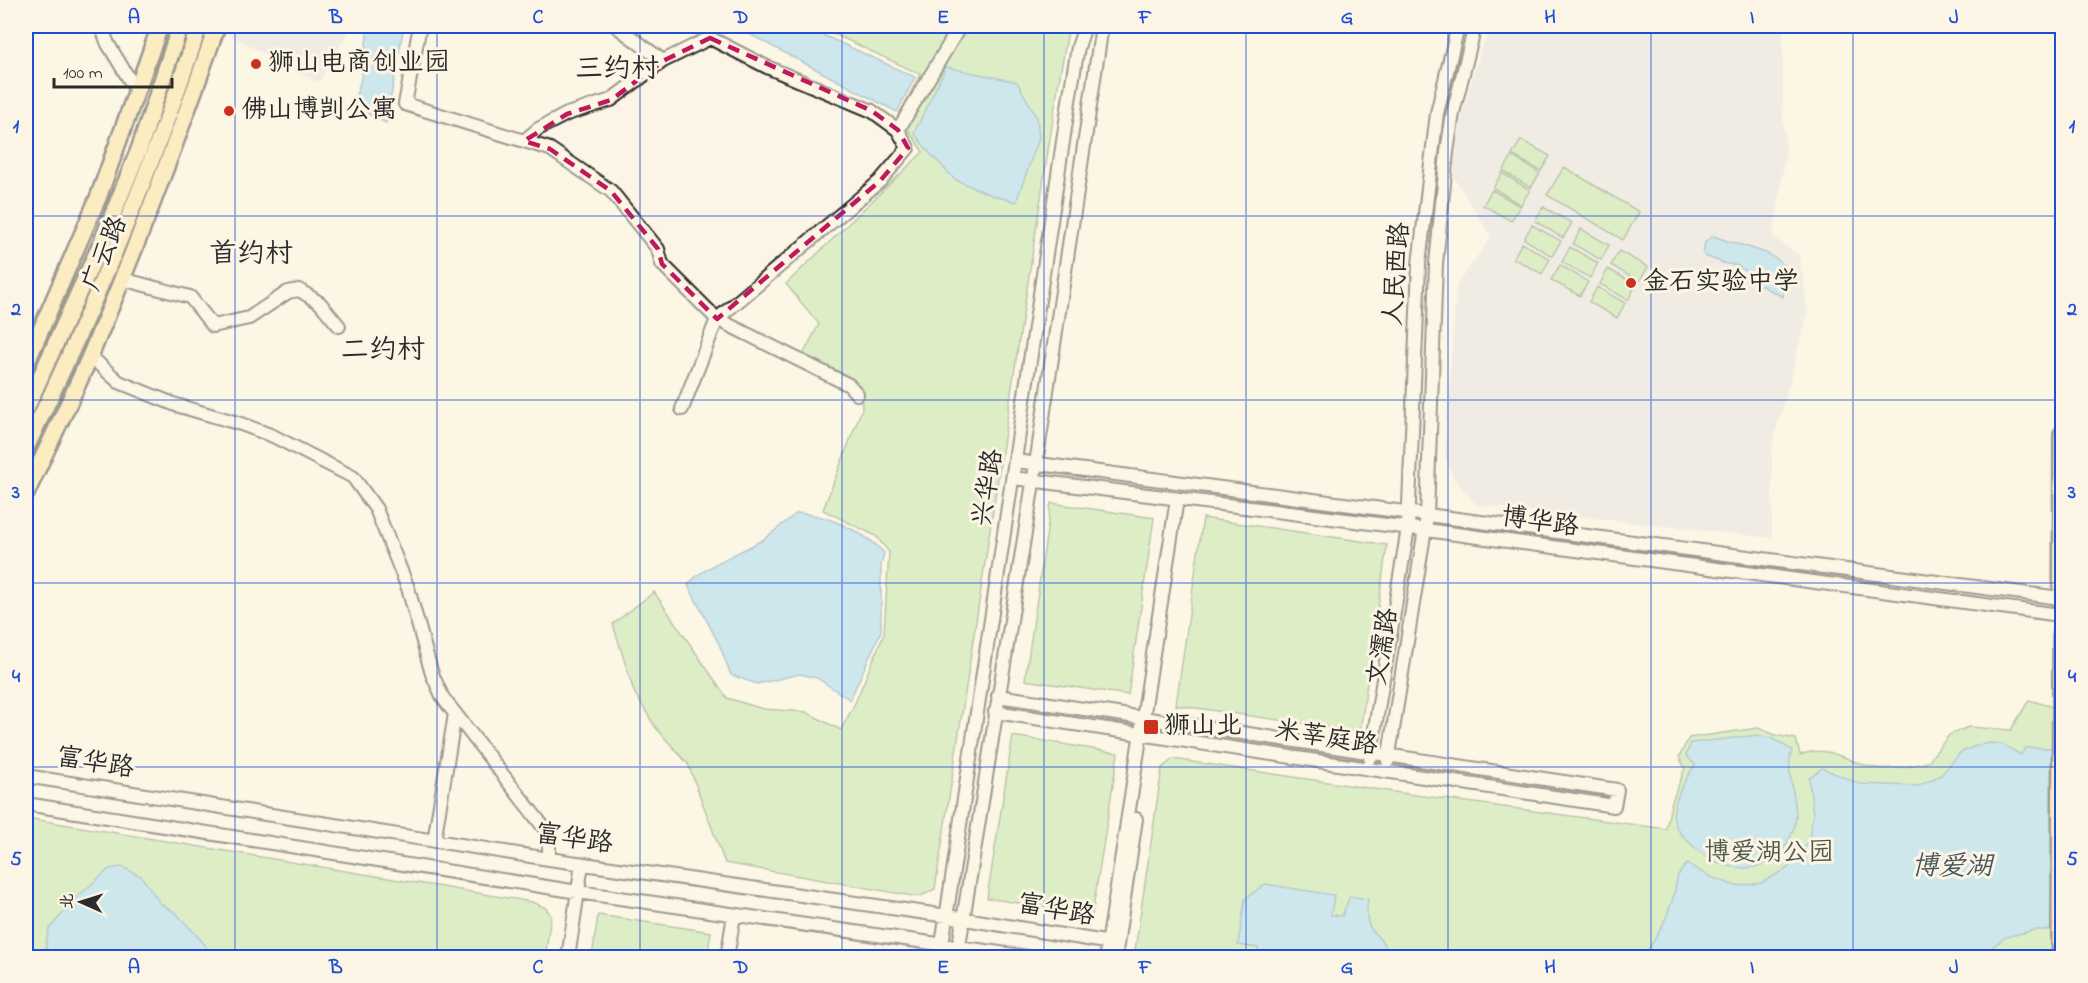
<svg xmlns="http://www.w3.org/2000/svg" width="2088" height="983" font-family="'Indie Flower','LXGW WenKai TC',sans-serif">
<style>
.built{fill:#e3e0e3}
.green{fill:#b9e5a3;stroke:#728867;stroke-width:1.5}
.water{fill:#94d5f6;stroke:#6a91a5;stroke-width:1.5}
.lines{fill:none;stroke-linecap:round;stroke-linejoin:round}
.minor-casing{stroke:#2b2b2b;stroke-width:16}
.major-casing{stroke:#2b2b2b;stroke-width:20}
.minor{stroke:#fcf5e5;stroke-width:12}
.major{stroke:#fadf96;stroke-width:15}
.marked{fill:none;stroke:#c2185b;stroke-width:4.5;stroke-dasharray:12 8;stroke-linejoin:round}
.grid{fill:none;stroke:#1d4ed8;stroke-width:1.5;stroke-opacity:0.55}
.poi-dot{fill:#c8321e;stroke:#fcf5e5;stroke-width:2}
.labels{text-anchor:middle;dominant-baseline:central;stroke-width:6;stroke-linejoin:round;paint-order:stroke}
.poi-label{font-size:26px;fill:#2b2b2b;stroke:#fcf5e5;text-anchor:start}
.street-label{font-size:26px;fill:#2b2b2b;stroke:#fcf5e5}
.park-label{font-size:26px;fill:#4e5a49;stroke:#fcf5e5}
.water-label{font-size:27px;font-style:italic;fill:#45565e;stroke:#fcf5e5}
.quarter-label{font-size:28px;fill:#2b2b2b;stroke:#fcf5e5}
.neatline{fill:none;stroke:#1d4ed8;stroke-width:2}
.grid-label{font-size:20px;text-anchor:middle;font-weight:bold;fill:#1d4ed8}
</style>
<rect width="100%" height="100%" fill="#fcf5e5"/>
<filter id="ink" filterUnits="userSpaceOnUse"><feTurbulence type="fractalNoise" baseFrequency=".0167" numOctaves="2"/><feDisplacementMap in="SourceGraphic" scale="12" xChannelSelector="R" yChannelSelector="G"/><feConvolveMatrix kernelMatrix="1 2 1 2 8 2 1 2 1" color-interpolation-filters="sRGB"/></filter>
<g filter="url(#ink)">
<!-- built -->
<path class="built" d="M226 26H352L318 83 224 32Z
M1493 26H1783V121L1786 150 1773 237 1799 255 1808 311 1772 447V538L1477 505 1454 479 1445 457 1446 421 1457 285 1491 237 1452 174 1460 121 1481 49Z"/>
<!-- green -->
<path class="green" d="M828 26H1069L1058 86 935 889 919 897 725 863 688 764 656 728 634 692 613 624 654 592 727 698 763 709 806 712 841 730 855 703 884 634 889 552 876 536 823 510 862 409 861 387 803 355 819 324 786 284 923 152 899 115 920 74 828 31Z
M1521 140 1550 156 1541 171 1512 155Z
M1512 156 1540 173 1531 188 1503 171Z
M1564 167 1639 212 1623 240 1547 195Z
M1502 173 1530 190 1521 205 1493 188Z
M1492 190 1520 206 1511 221 1483 205Z
M1543 207 1572 223 1563 238 1535 221Z
M1532 225 1561 241 1552 256 1524 239Z
M1581 229 1609 245 1601 260 1573 244Z
M1522 243 1550 259 1542 274 1513 258Z
M1570 247 1598 263 1590 278 1562 262Z
M1619 251 1648 267 1639 282 1611 265Z
M1560 265 1588 282 1580 296 1551 280Z
M1608 269 1636 285 1628 300 1600 284Z
M1597 287 1625 303 1617 318 1589 302Z
M1051 503 1154 518 1128 695 1025 680Z
M1203 518 1387 545 1360 732 1176 705Z
M2029 700 2053 707H2062V957L1134 958 1162 768 1173 759 1401 793 1666 829 1671 804 1685 768 1679 757 1689 738 1758 728 1775 735 1796 739 1800 755C1833 743 1847 764 1877 768 1894 770 1912 766 1928 762L1949 735 1968 727 2011 730Z
M1013 736 1118 753 1092 915 987 898Z
M26 818 532 902 546 908 551 916 545 957H26Z
M598 915 711 932 707 957H592Z"/>
<!-- water -->
<path class="water" d="M368 26H404L386 123 352 106C365 74 364 58 368 26Z
M734 26H823L821 34 915 77 897 112Z
M946 67 1017 82 1037 118 1039 138 1016 202 991 195 954 179 928 151 914 133Z
M1714 236C1736 246 1769 248 1786 267L1783 297 1758 284 1747 272 1738 266 1723 263 1705 256 1703 253 1705 242Z
M797 513C825 514 866 532 884 553L881 565V631L850 700 817 678 800 674 757 684 731 675 719 644 688 585C702 566 743 552 764 539 775 531 786 521 797 513Z
M1758 735 1773 739 1792 750C1783 777 1803 806 1793 831 1775 881 1720 876 1689 842 1684 838 1677 830 1675 824 1668 807 1686 778 1695 765L1686 755 1691 743Z
M1989 743 2002 744 2021 755 2025 748H2062V930H2035L2006 937 1979 957 1936 954 1928 958H1642C1656 940 1667 919 1673 898 1678 881 1673 878 1687 864L1711 877 1736 886 1761 883 1788 868 1808 842 1813 815 1809 778 1822 768 1860 784 1918 786 1941 775 1961 752 1976 746Z
M122 867 141 876 160 903 177 914 201 940 206 946V957H47L46 943 49 929 77 897 109 869Z
M1265 884 1334 895 1331 915 1342 916 1350 896 1368 899C1362 939 1381 928 1390 957H1257L1258 948 1238 945 1245 899Z"/>
<g class="lines">
<!-- minor casing -->
<g class="minor-casing">
<path id="minor" d="M101 26 108 44 137 92
M420 26 405 104 550 149 611 191 658 249 662 264 717 319 880 181 908 148 898 130 872 111 767 67 710 38 663 61 611 100 567 114 538 129 524 141
M616 26 663 61
M898 130 960 26
M122 279 190 297 213 326 249 318 288 292 299 290 320 303 339 326
M90 356 119 382 176 405 241 424 273 436 353 477 376 509 408 588 432 674 443 698 549 834V859
M682 409 717 319 849 385 857 394
M1016 461 2060 598
M1013 478 1426 530 2060 615
M995 712 1614 806 1617 790 998 696
M1370 758 1408 528 1419 264 1437 113 1458 26
M1388 761 1427 516 1436 264 1447 152 1453 113 1475 26
M26 776 549 859 947 916 1117 944
M26 804 578 892 1035 958
M434 841 455 714
M568 958 582 864
M727 958 734 915
M940 958 1070 95 1078 47 1085 26
M957 958 1036 464 1102 26
M1106 958 1177 499
M1115 958 1136 819"/>
</g>
<!-- major casing -->
<g class="major-casing">
<path id="major" d="M26 364 98 198 160 26
M26 409 102 241 140 147 180 26
M26 448C92 311 152 171 199 26
M26 494C47 447 71 401 91 354 137 246 179 136 217 26
M2062 958 2060 943 2062 434"/>
</g>
<!-- minor -->
<use href="#minor" class="minor"/>
<!-- major -->
<use href="#major" class="major"/>
</g>
</g>
<!-- marked area -->
<path d="M0 0H2088V983H0ZM710 38 872 111 898 130 908 148 880 181 717 319 662 264 658 249 611 191 550 149 524 141 567 114 611 100 663 61Z" fill="#fcf5e5" fill-opacity=".55" fill-rule="evenodd"/>
<path class="marked" d="M710 38 872 111 898 130 908 148 880 181 717 319 662 264 658 249 611 191 550 149 524 141 567 114 611 100 663 61Z"/>
<!-- grid -->
<path class="grid" d="M235 26V958M437 26V958M640 26V958M842 26V958M1044 26V958M1246 26V958M1448 26V958M1651 26V958M1853 26V958M26 216H2062M26 400H2062M26 583H2062M26 767H2062"/>
<!-- markers -->
<g class="poi-dot">
<circle cx="256" cy="64" r="6"/>
<circle cx="229" cy="111" r="6"/>
<circle cx="1631" cy="283" r="6"/>
<rect x="1143" y="719" width="16" height="16" rx="3"/>
</g>
<g class="labels">
<!-- poi labels -->
<g class="poi-label">
<text x="268" y="64">狮山电商创业园</text>
<text x="241" y="111">佛山博剀公寓</text>
<text x="1643" y="283">金石实验中学</text>
<text x="1164" y="727">狮山北</text>
</g>
<!-- street labels -->
<g class="street-label">
<text transform="translate(106 254) rotate(-68)">广云路</text>
<text transform="translate(1398 274) rotate(-86)">人民西路</text>
<text transform="translate(989 488) rotate(-81)">兴华路</text>
<text transform="translate(1540 523) rotate(8)">博华路</text>
<text transform="translate(1384 647) rotate(-81)">文濡路</text>
<text transform="translate(1326 739) rotate(9)">米莘庭路</text>
<text transform="translate(95 764) rotate(9)">富华路</text>
<text transform="translate(574 840) rotate(8)">富华路</text>
<text transform="translate(1056 911) rotate(10)">富华路</text>
</g>
<!-- park labels -->
<g class="park-label">
<text x="1769" y="854">博爱湖公园</text>
</g>
<!-- water labels -->
<g class="water-label">
<text x="1952" y="867">博爱湖</text>
</g>
<!-- quarter labels -->
<g class="quarter-label">
<text x="617" y="70">三约村</text>
<text x="251" y="255">首约村</text>
<text x="383" y="351">二约村</text>
</g>
</g>
<!-- margin -->
<rect width="2088" height="983" fill="none" stroke="#fcf5e5" stroke-width="66"/>
<!-- north arrow -->
<g transform="translate(81 902) rotate(273)" stroke="#fcf5e5" stroke-width="4.5" paint-order="stroke">
<path d="M0-4.5L10 22L0 15L-10 22Z" fill="#2b2b2b"/>
<text y="-9" font-size="16" font-weight="bold" text-anchor="middle" fill="#2b2b2b">北</text>
</g>
<!-- scale -->
<path d="M54 78v9h118v-9" fill="none" stroke="#2b2b2b" stroke-width="3"/>
<text x="63" y="78" font-size="18" fill="#2b2b2b" stroke="#fcf5e5" stroke-width="4.5" paint-order="stroke">100 m</text>
<rect x="33" y="33" width="2022" height="917" class="neatline"/>
<g class="grid-label">
<text x="134" y="23">A</text>
<text x="336" y="23">B</text>
<text x="538" y="23">C</text>
<text x="741" y="23">D</text>
<text x="943" y="23">E</text>
<text x="1145" y="23">F</text>
<text x="1347" y="23">G</text>
<text x="1550" y="23">H</text>
<text x="1752" y="23">I</text>
<text x="1954" y="23">J</text>
<text x="16" y="132">1</text>
<text x="2072" y="132">1</text>
<text x="16" y="315">2</text>
<text x="2072" y="315">2</text>
<text x="16" y="498">3</text>
<text x="2072" y="498">3</text>
<text x="16" y="682">4</text>
<text x="2072" y="682">4</text>
<text x="16" y="865">5</text>
<text x="2072" y="865">5</text>
<text x="134" y="973">A</text>
<text x="336" y="973">B</text>
<text x="538" y="973">C</text>
<text x="741" y="973">D</text>
<text x="943" y="973">E</text>
<text x="1145" y="973">F</text>
<text x="1347" y="973">G</text>
<text x="1550" y="973">H</text>
<text x="1752" y="973">I</text>
<text x="1954" y="973">J</text>
</g>
</svg>
